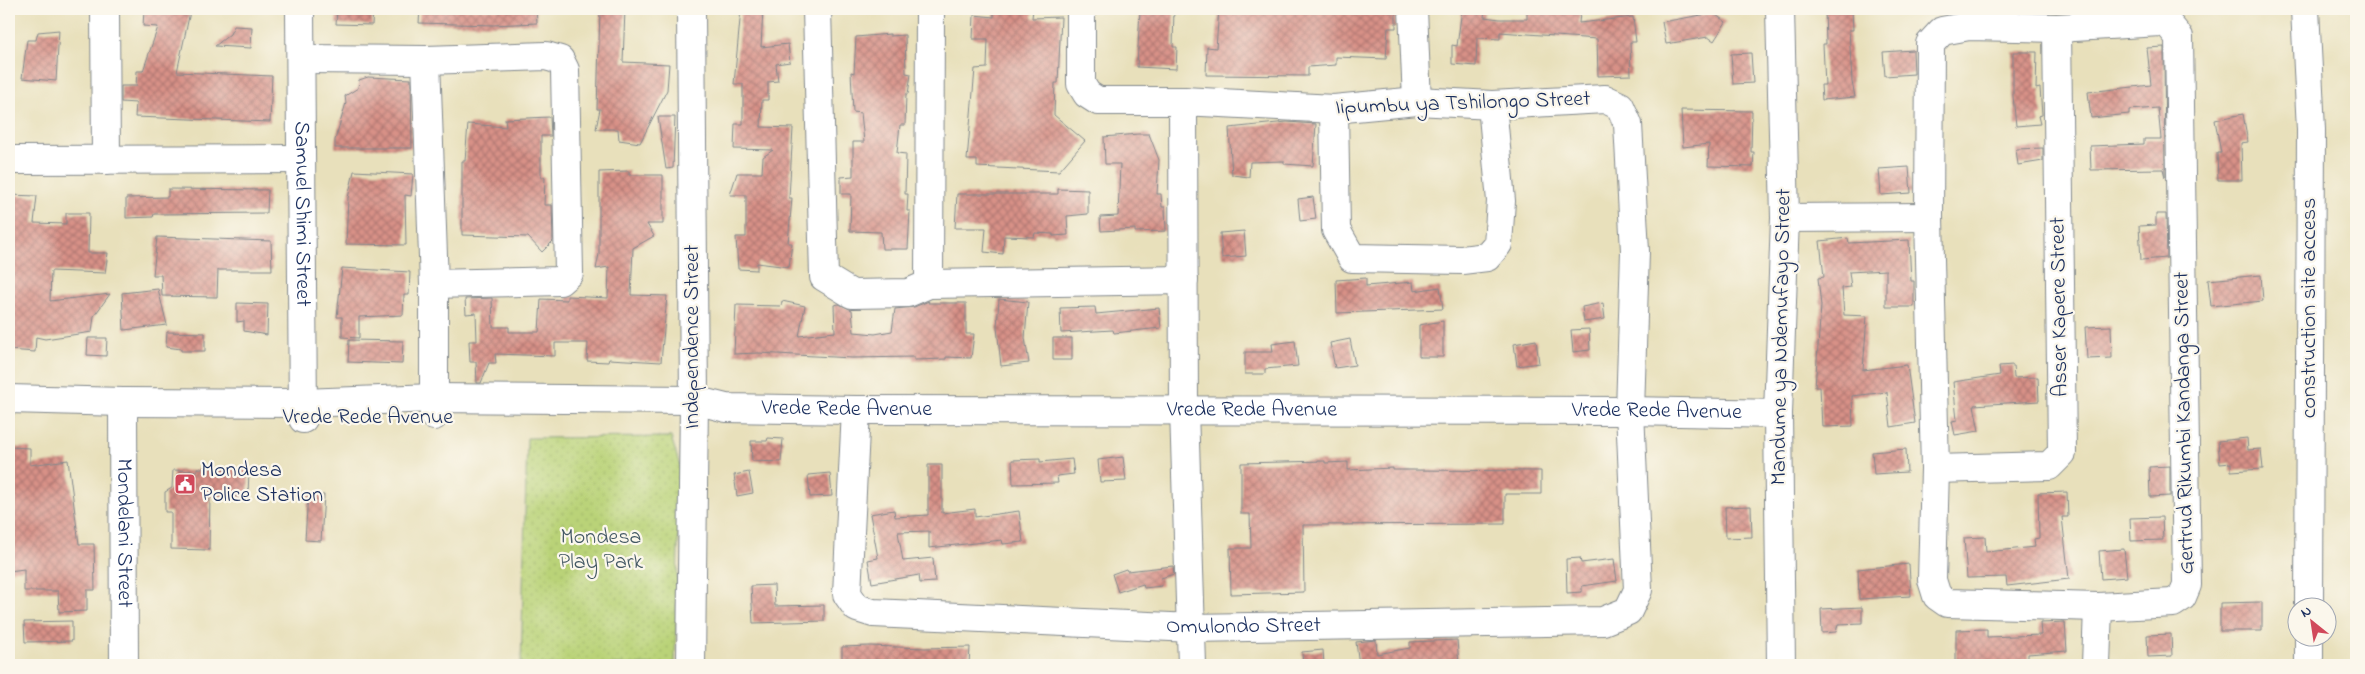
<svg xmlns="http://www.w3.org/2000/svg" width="2365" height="674" font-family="'Indie Flower',sans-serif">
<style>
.park{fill:url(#park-dots);stroke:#6a816b}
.building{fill:url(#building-cross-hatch)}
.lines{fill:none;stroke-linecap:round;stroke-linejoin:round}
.minor-casing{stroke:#82888c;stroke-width:30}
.minor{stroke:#fff;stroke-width:28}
.labels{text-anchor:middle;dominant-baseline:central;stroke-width:4.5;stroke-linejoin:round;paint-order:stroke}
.street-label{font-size:22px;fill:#1b2f5e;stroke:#fbf7ec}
.poi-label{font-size:22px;fill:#1b2f5e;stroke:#fbf7ec;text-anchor:start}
.park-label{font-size:22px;fill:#435864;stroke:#fbf7ec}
</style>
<defs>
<pattern id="park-dots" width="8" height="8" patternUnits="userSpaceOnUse" patternTransform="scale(1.25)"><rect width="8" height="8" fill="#bad378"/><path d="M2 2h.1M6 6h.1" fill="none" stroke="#9fb56a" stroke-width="1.8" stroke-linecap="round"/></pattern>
<pattern id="building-cross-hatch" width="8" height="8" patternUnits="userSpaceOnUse" patternTransform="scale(1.25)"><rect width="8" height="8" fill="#d89187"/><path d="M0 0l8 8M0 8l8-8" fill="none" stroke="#ae7772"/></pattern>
</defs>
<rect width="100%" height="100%" fill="#fbf7ec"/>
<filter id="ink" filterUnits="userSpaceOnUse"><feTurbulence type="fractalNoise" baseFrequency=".02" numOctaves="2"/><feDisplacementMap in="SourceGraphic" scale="10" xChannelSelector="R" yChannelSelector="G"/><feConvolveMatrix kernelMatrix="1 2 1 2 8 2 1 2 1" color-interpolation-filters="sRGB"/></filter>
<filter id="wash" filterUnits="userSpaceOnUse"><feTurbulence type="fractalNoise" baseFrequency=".0096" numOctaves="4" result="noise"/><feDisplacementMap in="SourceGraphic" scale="20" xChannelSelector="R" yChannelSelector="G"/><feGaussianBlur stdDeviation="1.12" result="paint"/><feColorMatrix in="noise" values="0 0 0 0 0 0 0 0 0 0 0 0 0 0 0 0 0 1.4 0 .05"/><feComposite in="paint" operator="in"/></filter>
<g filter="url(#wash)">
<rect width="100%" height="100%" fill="#e8e0bb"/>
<!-- park -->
<path class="park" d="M671 437 680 466 675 665H521L527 438Z"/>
<g id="blocks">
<!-- building -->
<path class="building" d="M337 9H373L372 25 336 24Z
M420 9H536L537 23 493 25 419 23Z
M600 9H625L623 62 669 64 667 90 640 143 619 140 618 129H596L600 109H597Z
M741 9H763L761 47 788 44 790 62 776 64 778 81 768 82V100H762L761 127 793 128 789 198H792L788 243H792L789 267 757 263V270L738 269 736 237H746V195H730L737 173H762L763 157 773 150 734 149 735 124H743V84H734Z
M994 9H1033L1032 18 1061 17 1058 83H1055L1054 115 1085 141 1059 171 977 167V160H967L975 69 987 68 988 39H973L974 15 994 17Z
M1140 9H1174L1173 47H1177L1176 69 1137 67Z
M1219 9H1377L1396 13V28H1388L1386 59 1336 57V65L1308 67V76L1206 75 1207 47 1216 48Z
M1462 9H1485L1484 17 1500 19H1527V9L1580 13 1579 23 1633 17 1636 42H1630L1631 75 1598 76 1597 39 1500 32V39L1477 38 1476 66 1452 64V45L1457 46Z
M1825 9H1852L1853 30H1849L1852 82 1855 97 1822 100 1821 85H1825L1823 44H1826Z
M144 10 190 12 177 72 272 76 270 122 135 117 136 103 121 102V86H136L137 71H143L158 27 143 26Z
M1713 13 1726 22 1714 41 1708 37 1666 44 1662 22Z
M234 26 252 27 251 48 215 46 230 34Z
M59 30 56 81 22 78 27 40H36L38 32Z
M890 34V36L905 35 906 73 911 74 908 94H906L905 125H900L897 153 906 154 905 194H908L907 211H910L908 249H882L881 232 850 231 851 194H841V177L853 176V142H864L861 113 853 112 851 72 854 73 856 37Z
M2164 47 2165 177 2163 169 2091 170 2090 146 2144 144V139H2161L2158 108 2129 110V114L2091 118 2088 92 2151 85 2147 48Z
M1913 50 1914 74 1885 76 1883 52Z
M2013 52H2037L2036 89 2040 88 2042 115 2038 116 2040 124 2016 126 2013 96Z
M1751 53 1753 83 1733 84 1731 54Z
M368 77 411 79 412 148H335V140L346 103 345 96 358 88 359 80Z
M1681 110 1752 111 1751 152H1754L1753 167 1708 166 1709 144 1683 147Z
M2243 114 2248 142 2241 143 2242 180H2218L2217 153H2221L2215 120Z
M550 117 551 136H541V177H545L544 205H552L553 241 542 252 528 237 462 235V161H465L468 124 506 127 505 119Z
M658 117H675L673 168 666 169Z
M1287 122 1316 124 1313 166 1284 164V161L1250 162 1249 177 1232 175 1229 128Z
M1138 134H1149L1159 160 1157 194H1161L1162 207H1165L1166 231 1135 232V229L1101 231 1100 217 1118 216 1120 164H1105L1104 137Z
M2043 148V161L2018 165 2016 149Z
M1909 167 1911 193 1881 195 1879 169Z
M354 171 413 174 411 196 405 195 406 245 346 244 348 198Z
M629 171V175H663V224H647L654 236 633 248 631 295 667 296 661 362 609 359 608 362 587 361 588 343H555V356L495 354 496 363H489L481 383H477L476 362H470L469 341H477L476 313 466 314 465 299 492 298 493 327H509V332H539L541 299 567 300V296L608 298 609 267 596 269 599 254V172Z
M168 189 268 190 267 213 154 214 153 217 126 218V198L168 197Z
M1058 189 1088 190V214L1067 216 1068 235 1053 236V234L1035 233 1034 237 1004 236 1003 254 984 252 986 228H955L957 194H1058Z
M9 195 37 196 34 223 66 224V213H89L88 253H108L105 273 51 271 50 301 110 294 94 316 92 332 45 339 36 337 35 352 9 350Z
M1313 197 1316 219 1300 221 1298 199Z
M2156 214H2166L2167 258 2141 260 2139 226 2156 225Z
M1244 231 1246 256 1222 258 1220 233Z
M157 237 271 241 272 270H218L217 297 162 296 161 275H153Z
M1848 238 1849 243 1909 240 1911 281H1914V307H1886V270L1849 272 1851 287 1842 288 1844 315 1867 316 1863 370 1907 365 1915 423 1891 427 1887 392 1852 396 1853 426 1822 427 1820 387H1815L1821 306 1818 278 1824 277 1820 241Z
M342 268 410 272 409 295H404L403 315 359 317V338L342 337V317H337Z
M2261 275 2263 301 2211 306 2208 280Z
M1366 278V286L1413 282 1414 291 1440 287 1443 309 1337 313 1336 280Z
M158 289 167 325 124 330 122 293Z
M999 299 1028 302 1025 338 1029 363 1001 366 997 327Z
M782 301 805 306 799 336 835 332 834 305 839 304 852 310 854 332 875 334 892 331 895 309 914 307 929 301 928 303H966V334H974L971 358 946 357V359L914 360V357L852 358 758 353 734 354 736 305 781 306Z
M237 303 268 304 267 335 244 331V321L237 322Z
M1603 303 1605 319 1584 322 1582 307Z
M1095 307 1096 314 1159 308 1161 328 1114 333 1113 330 1061 333 1060 308Z
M1443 321V357H1419V325Z
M2111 326 2112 358 2087 359 2085 327Z
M1589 329 1590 350 1573 352 1571 330Z
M167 332 205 333V351H181V349L166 347Z
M88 338H107L106 356 87 355Z
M1053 338H1072V360H1053Z
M1350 339 1355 365 1335 368 1330 343Z
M349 340 403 341 402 364 348 362Z
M1536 340 1539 363 1517 366 1514 344Z
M1295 341 1298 366 1265 369V374H1245V352H1273L1272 344Z
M2013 365 2014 378 2038 377 2039 401 1974 405 1979 431 1955 435 1952 421 1957 420 1953 382 2000 375 1999 366Z
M768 438 783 439 781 462 752 461 751 441H767Z
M2247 438 2248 450 2261 449 2263 469 2231 471V463L2220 464 2218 441Z
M9 447 30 448V465L68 460 79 544H94L95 590H87V611L59 612 58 591H24V569L9 571Z
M1906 449 1907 472 1874 474 1872 452Z
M1123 457 1126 481 1100 482 1098 460Z
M1040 459V462L1072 459 1074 474 1057 476 1058 483 1013 484 1012 460Z
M1325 461V463L1348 462V470L1393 468V470H1411L1541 471V494H1505V524L1303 525 1304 592 1231 594 1230 548H1251L1250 514H1241V463Z
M928 465H942V513L975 509V517L1019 511 1023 542 1003 544 1002 540 929 548V531L898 532 903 561 933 558 935 582 920 583 919 575 872 583 868 560 878 558 870 514 894 510 895 517 928 515Z
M2170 466V496L2150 497 2149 467Z
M197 468 249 469 248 497 210 496 209 550 171 549V512H165V492L172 488 173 470 197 471Z
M749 472 753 493 737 496 734 475Z
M830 473 832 496 810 497 808 475Z
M2067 492 2068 517H2062L2069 579 2007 586 2006 577 1967 578 1964 538 1985 537 1986 552 2035 547 2034 539 2039 538 2038 493Z
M308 494 324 495 321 541 305 540Z
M1751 506 1752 537 1726 538 1725 507Z
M2162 517 2163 540 2131 541 2130 518Z
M2124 549 2127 577 2101 579 2099 551Z
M1580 558 1581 563 1614 559 1617 581 1582 586V592L1567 593 1566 559Z
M1909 564 1911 596 1859 599 1858 569Z
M1173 566 1174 574 1161 578 1162 586 1144 588 1143 584 1118 592 1112 574 1126 569 1127 571Z
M774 585 775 606 824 605V621L753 623 751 586Z
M2262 602V631H2220V603Z
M1862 607V623L1838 624 1836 632 1822 633 1821 609Z
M72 621V641L25 642 24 622Z
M2065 622 2067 651 2028 654V662L2003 663V665H1956V630L1987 629V637L2041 635 2040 623Z
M2171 634 2172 656 2148 657 2147 635Z
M1376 640 1377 654 1410 648V642L1457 640 1459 665H1359L1356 642Z
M870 646 925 648 970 647 969 665H842V647Z
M1323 650 1324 665H1303L1302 652Z"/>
</g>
</g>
<g filter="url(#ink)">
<use href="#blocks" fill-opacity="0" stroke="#82888c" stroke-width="1"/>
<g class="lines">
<!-- minor casing -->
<g class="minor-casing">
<g id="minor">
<path d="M105 9 106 160"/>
<path id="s1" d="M300 9 303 419"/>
<path d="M817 9 824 277 852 294 908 293 929 284 1184 280"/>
<path d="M1413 9 1417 101"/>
<path d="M1780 9 1785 218 1778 414 1781 665"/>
<path d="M2305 9 2311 130 2309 606"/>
<path d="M2160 22 2169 25 2179 37 2187 585 2182 597 2173 603 2098 607 1947 603 1937 596 1932 580 1935 469 1929 217 1930 44 1942 31 1969 26 2057 28Z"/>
<path d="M301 59 426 60 546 56 560 60 565 70 569 273 560 281 434 284"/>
<path d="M426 60 434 284V416"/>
<path d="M1183 101 1184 410 1192 665"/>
<path d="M1334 109 1336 230 1352 258 1462 260 1487 257 1498 244 1501 201 1492 105"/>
<path d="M9 160 300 159"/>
<path d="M1785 218 1929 217"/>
<path d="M929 284 930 9"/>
<path id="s2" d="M9 399 123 402 303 403 434 398 694 400 726 408 856 410 1630 411 1778 414"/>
<path id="s3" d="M123 402 124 665"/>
<path id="s4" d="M856 410 847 594 857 608 873 613 1192 628 1603 621 1628 611 1638 590 1630 411 1635 251 1628 124 1620 106 1605 99 1492 105 1417 101 1334 109 1183 101H1098L1087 94 1081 84V9"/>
<path d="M1935 469 2049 466 2062 453 2057 28"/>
<path d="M691 665 694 400 691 9"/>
<path d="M2096 665 2098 607"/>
<path d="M2309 665V636"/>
</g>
</g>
<!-- minor -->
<use href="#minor" class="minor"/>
</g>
</g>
<!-- icons -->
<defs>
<g id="civic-square" transform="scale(1.125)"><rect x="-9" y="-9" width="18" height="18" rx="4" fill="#d1495b" stroke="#fbf7ec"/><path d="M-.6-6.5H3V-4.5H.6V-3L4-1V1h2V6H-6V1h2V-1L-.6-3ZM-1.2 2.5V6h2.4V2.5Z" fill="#fff"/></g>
</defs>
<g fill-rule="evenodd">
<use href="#civic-square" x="185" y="484"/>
</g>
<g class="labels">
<!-- street labels -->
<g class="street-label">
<text transform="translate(1463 104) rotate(-2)">Iipumbu ya Tshilongo Street</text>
<text stroke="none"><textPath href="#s1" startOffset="205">Samuel Shimi Street</textPath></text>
<text transform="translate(2060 307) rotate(-91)">Asser Kapere Street</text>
<text transform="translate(2310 308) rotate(-90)">construction site access</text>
<text transform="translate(693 337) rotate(-90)">Independence Street</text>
<text transform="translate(1782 337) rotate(-89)">Mandume ya Ndemufayo Street</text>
<text stroke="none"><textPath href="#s2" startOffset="839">Vrede Rede Avenue</textPath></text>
<text stroke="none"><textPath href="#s2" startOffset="1244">Vrede Rede Avenue</textPath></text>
<text stroke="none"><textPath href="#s2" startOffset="1649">Vrede Rede Avenue</textPath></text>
<text x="368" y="418">Vrede Rede Avenue</text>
<text transform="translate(2185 423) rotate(-91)">Gertrud Rikumbi Kandanga Street</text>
<text stroke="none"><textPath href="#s3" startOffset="131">Mondelani Street</textPath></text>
<text stroke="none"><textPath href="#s4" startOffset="589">Omulondo Street</textPath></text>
</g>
<!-- poi labels -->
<g class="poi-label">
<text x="201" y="471">Mondesa<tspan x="201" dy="25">Police Station</tspan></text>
</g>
<!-- park labels -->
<g class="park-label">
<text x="601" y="538">Mondesa<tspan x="601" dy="25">Play Park</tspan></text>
</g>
</g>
<!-- margin -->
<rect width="2365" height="674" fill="none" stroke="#fbf7ec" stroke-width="30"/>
<!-- north arrow -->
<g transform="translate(2312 622) rotate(330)"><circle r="24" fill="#fbf7ec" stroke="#a1a7b3"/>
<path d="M0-4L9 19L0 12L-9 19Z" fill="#d1495b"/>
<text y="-8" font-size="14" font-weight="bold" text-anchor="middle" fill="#1b2f5e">N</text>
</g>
</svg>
